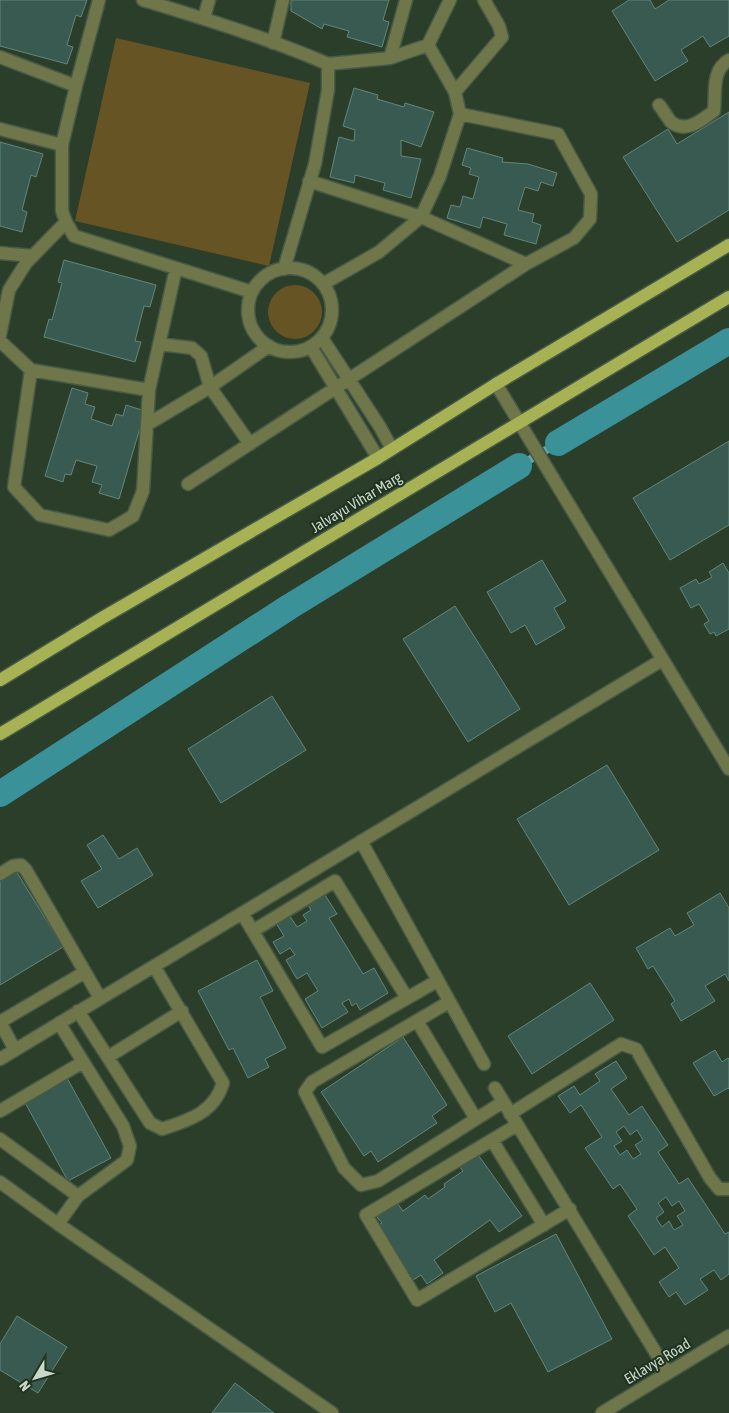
<svg xmlns="http://www.w3.org/2000/svg" width="729" height="1413" font-family="'Asap Condensed',sans-serif">
<style>
.green{fill:#675425}
.lines{fill:none;stroke-linecap:round;stroke-linejoin:round}
.stream{stroke:#65a6a6;stroke-width:8}
.canal{stroke:#3a9197;stroke-width:26}
.building{fill:#395a50;stroke:#63867b;fill-rule:evenodd}
.minor-casing{stroke:#475a47;stroke-width:15}
.major-casing{stroke:#475a47;stroke-width:15}
.minor{stroke:#6f764a;stroke-width:12}
.major{stroke:#a6b253;stroke-width:12}
.labels{text-anchor:middle;dominant-baseline:central;stroke-width:4;stroke-linejoin:round;paint-order:stroke}
.street-label{font-size:15px;fill:#cad7ca;stroke:#203320}
</style>
<rect width="100%" height="100%" fill="#2a3e2a"/>
<!-- green -->
<path class="green" d="M116 38 310 83 269 266 75 221Z
M268 312a27 27 0 1 1 54 0a27 27 0 1 1-54 0Z"/>
<g class="lines">
<!-- stream -->
<path class="stream" d="M519 466 558 443"/>
<!-- canal -->
<path class="canal" d="M558 443 729 341
M0 794 289 607 519 466"/>
</g>
<!-- building -->
<path class="building" d="M0 0H87L81 17 76 15 67 45 73 47 67 64 0 46Z
M291 0H389L383 20 389 22 382 47 347 37 349 31 324 24 322 29 291 11Z
M629 0H650L655 9 669 0H729V36L710 47 703 36 681 50 688 61 655 81 612 11Z
M354 88 378 95 377 99 404 107 405 103 434 112 421 147 401 140V156L421 159 411 198 383 190 385 183 355 175 354 183 330 177 339 137 354 141 355 130 343 126Z
M729 112V210L677 242 623 157 668 129 677 144Z
M0 142 43 154 36 177 31 175 22 210 27 212 22 232 0 226Z
M467 148 503 158 502 162 528 164 557 173 553 186 541 182 538 191 525 187 518 210 534 214 532 222 541 225 536 244 504 235 507 224 483 217 480 228 447 218 451 205 460 207 463 196 473 199 479 177 469 174 471 168 462 165Z
M64 260 156 285 150 307 144 306 135 341 141 342 135 362 44 337 49 319 52 320 62 283 58 282Z
M72 388 88 393 85 404 95 407 91 419 112 426 116 414 123 416 126 405 145 411 119 499 99 493 102 485 92 482 97 466 76 460 71 475 65 474 63 482 45 476Z
M729 441V525L670 560 633 498Z
M542 560 566 601 554 608 565 628 536 645 525 625 511 633 487 592Z
M723 563 729 573V629L716 636 714 632 710 634 704 624 709 621 699 604 691 608 680 588 696 579 699 584 712 577 709 572Z
M455 606 520 709 468 742 403 639Z
M272 696 306 750 221 803 188 749Z
M607 765 659 850 569 905 517 819Z
M103 835 119 859 137 848 153 875 98 908 81 881 102 869 87 845Z
M16 871 63 947 0 985V881Z
M720 893 729 908V981L725 974 705 986 715 1001 681 1021 671 1004 675 1001 653 966 648 969 636 948 670 928 675 936 694 925 687 913Z
M325 895 337 914 329 918 363 974 374 968 388 993 360 1010 356 1003 352 1006 349 999 342 1003 348 1012 322 1028 305 999 318 991 307 973 297 979 286 960 295 955 290 948 280 954 273 942 284 936 276 923 289 915 297 927 307 921 303 915 311 910 308 905Z
M257 960 273 991 260 997 286 1048 265 1059 269 1067 248 1078 233 1048 229 1050 198 991Z
M590 983 614 1020 532 1074 508 1036Z
M403 1037 447 1105 432 1116 437 1123 378 1162 371 1151 364 1156 321 1092Z
M715 1050 722 1062 728 1058 729 1059V1089L728 1088 714 1096 693 1063Z
M616 1061 627 1078 611 1089 629 1115 642 1106 668 1145 658 1152 679 1184 688 1178 725 1234 729 1232V1274L721 1280 714 1270 700 1279 708 1290 685 1305 676 1292 669 1297 659 1282 679 1268 665 1247 654 1255 628 1216 637 1209 620 1184 613 1189 585 1148 602 1137 581 1105 570 1113 558 1096 574 1086 580 1095 600 1081 595 1074ZM624 1126 630 1135 637 1130 643 1140 635 1145 641 1154 633 1159 627 1150 620 1155 614 1146 622 1141 616 1132ZM666 1197 672 1206 679 1201 685 1211 677 1216 683 1225 674 1230 669 1221 662 1227 656 1218 664 1212 658 1203Z
M66 1076 111 1158 68 1181 23 1099Z
M476 1152 522 1216 499 1232 490 1220 434 1260 443 1273 427 1284 421 1275 413 1280 375 1227 382 1223 377 1217 397 1203 403 1211 425 1195 428 1199 445 1187 444 1184 463 1171 458 1165Z
M556 1234 612 1339 548 1372 511 1303 495 1312 476 1276Z
M17 1316 67 1347 38 1393 0 1370V1344Z
M235 1383 274 1413H212Z"/>
<g class="lines">
<!-- minor casing -->
<g class="minor-casing">
<path id="minor" d="M99 0 76 86 62 145V211L66 222 74 236 252 292
M143 0C205 19 268 38 328 64V90L315 164 284 269
M204 18 209 0
M273 43 283 0
M0 57 76 86
M390 58 406 0
M328 64 390 58 428 45 450 0
M455 92 502 37 499 26 484 0
M659 105C663 110 667 117 671 122 686 134 702 120 714 111 716 93 711 70 729 60
M0 129 62 145
M309 181 421 217 526 264
M0 253 33 256
M248 310a42 42 0 1 1 84 0a42 42 0 1 1-84 0Z
M323 284 379 252 421 217 440 176 460 114 455 92 428 45
M0 335 9 290 26 263 66 222
M322 338 380 427 392 449
M0 341 31 370 14 487 40 515 109 530 133 516 143 491 149 390 176 268
M159 344 192 348 201 356 210 387 250 444
M311 347 378 458
M31 370 149 390
M496 384 729 769
M148 424 210 387 269 346
M188 484 526 264 574 238 590 219 591 194 558 134 460 114
M361 841 484 1064
M0 874 13 866 21 865 26 870 100 998
M242 913 322 1047 437 981
M253 931 335 881 407 998
M449 1002 312 1082 305 1092 344 1168 361 1185 378 1181 503 1102
M78 1011 150 1123 162 1129C189 1120 214 1113 223 1083L154 966
M417 1021 476 1119
M15 1050 0 1022 85 972
M108 1057 182 1011
M0 1059 662 660
M495 1088 668 1373
M0 1111 83 1062
M510 1114 621 1044 636 1049 710 1178 719 1189H729
M517 1125 366 1215 417 1300 570 1209
M0 1139 78 1196
M492 1140 544 1225
M0 1182 58 1224 332 1413
M58 1224 78 1196 127 1160 130 1146 123 1126 59 1023
M602 1413 729 1336"/>
</g>
<!-- major casing -->
<g class="major-casing">
<path id="major" d="M0 680 102 618 378 458 496 384 729 245
M0 734 729 297"/>
</g>
<!-- minor -->
<use href="#minor" class="minor"/>
<!-- major -->
<use href="#major" class="major"/>
</g>
<g class="labels">
<!-- street labels -->
<g class="street-label">
<text transform="translate(356 502) rotate(-31)">Jalvayu Vihar Marg</text>
<text transform="translate(657 1361) rotate(-31)">Eklavya Road</text>
</g>
</g>
<!-- north arrow -->
<g transform="translate(35 1378) rotate(232)" stroke="#203320" stroke-width="4" paint-order="stroke">
<path d="M0-4L9 19L0 12L-9 19Z" fill="#cad7ca"/>
<text y="-8" font-size="14" font-weight="bold" text-anchor="middle" fill="#cad7ca">N</text>
</g>
</svg>
